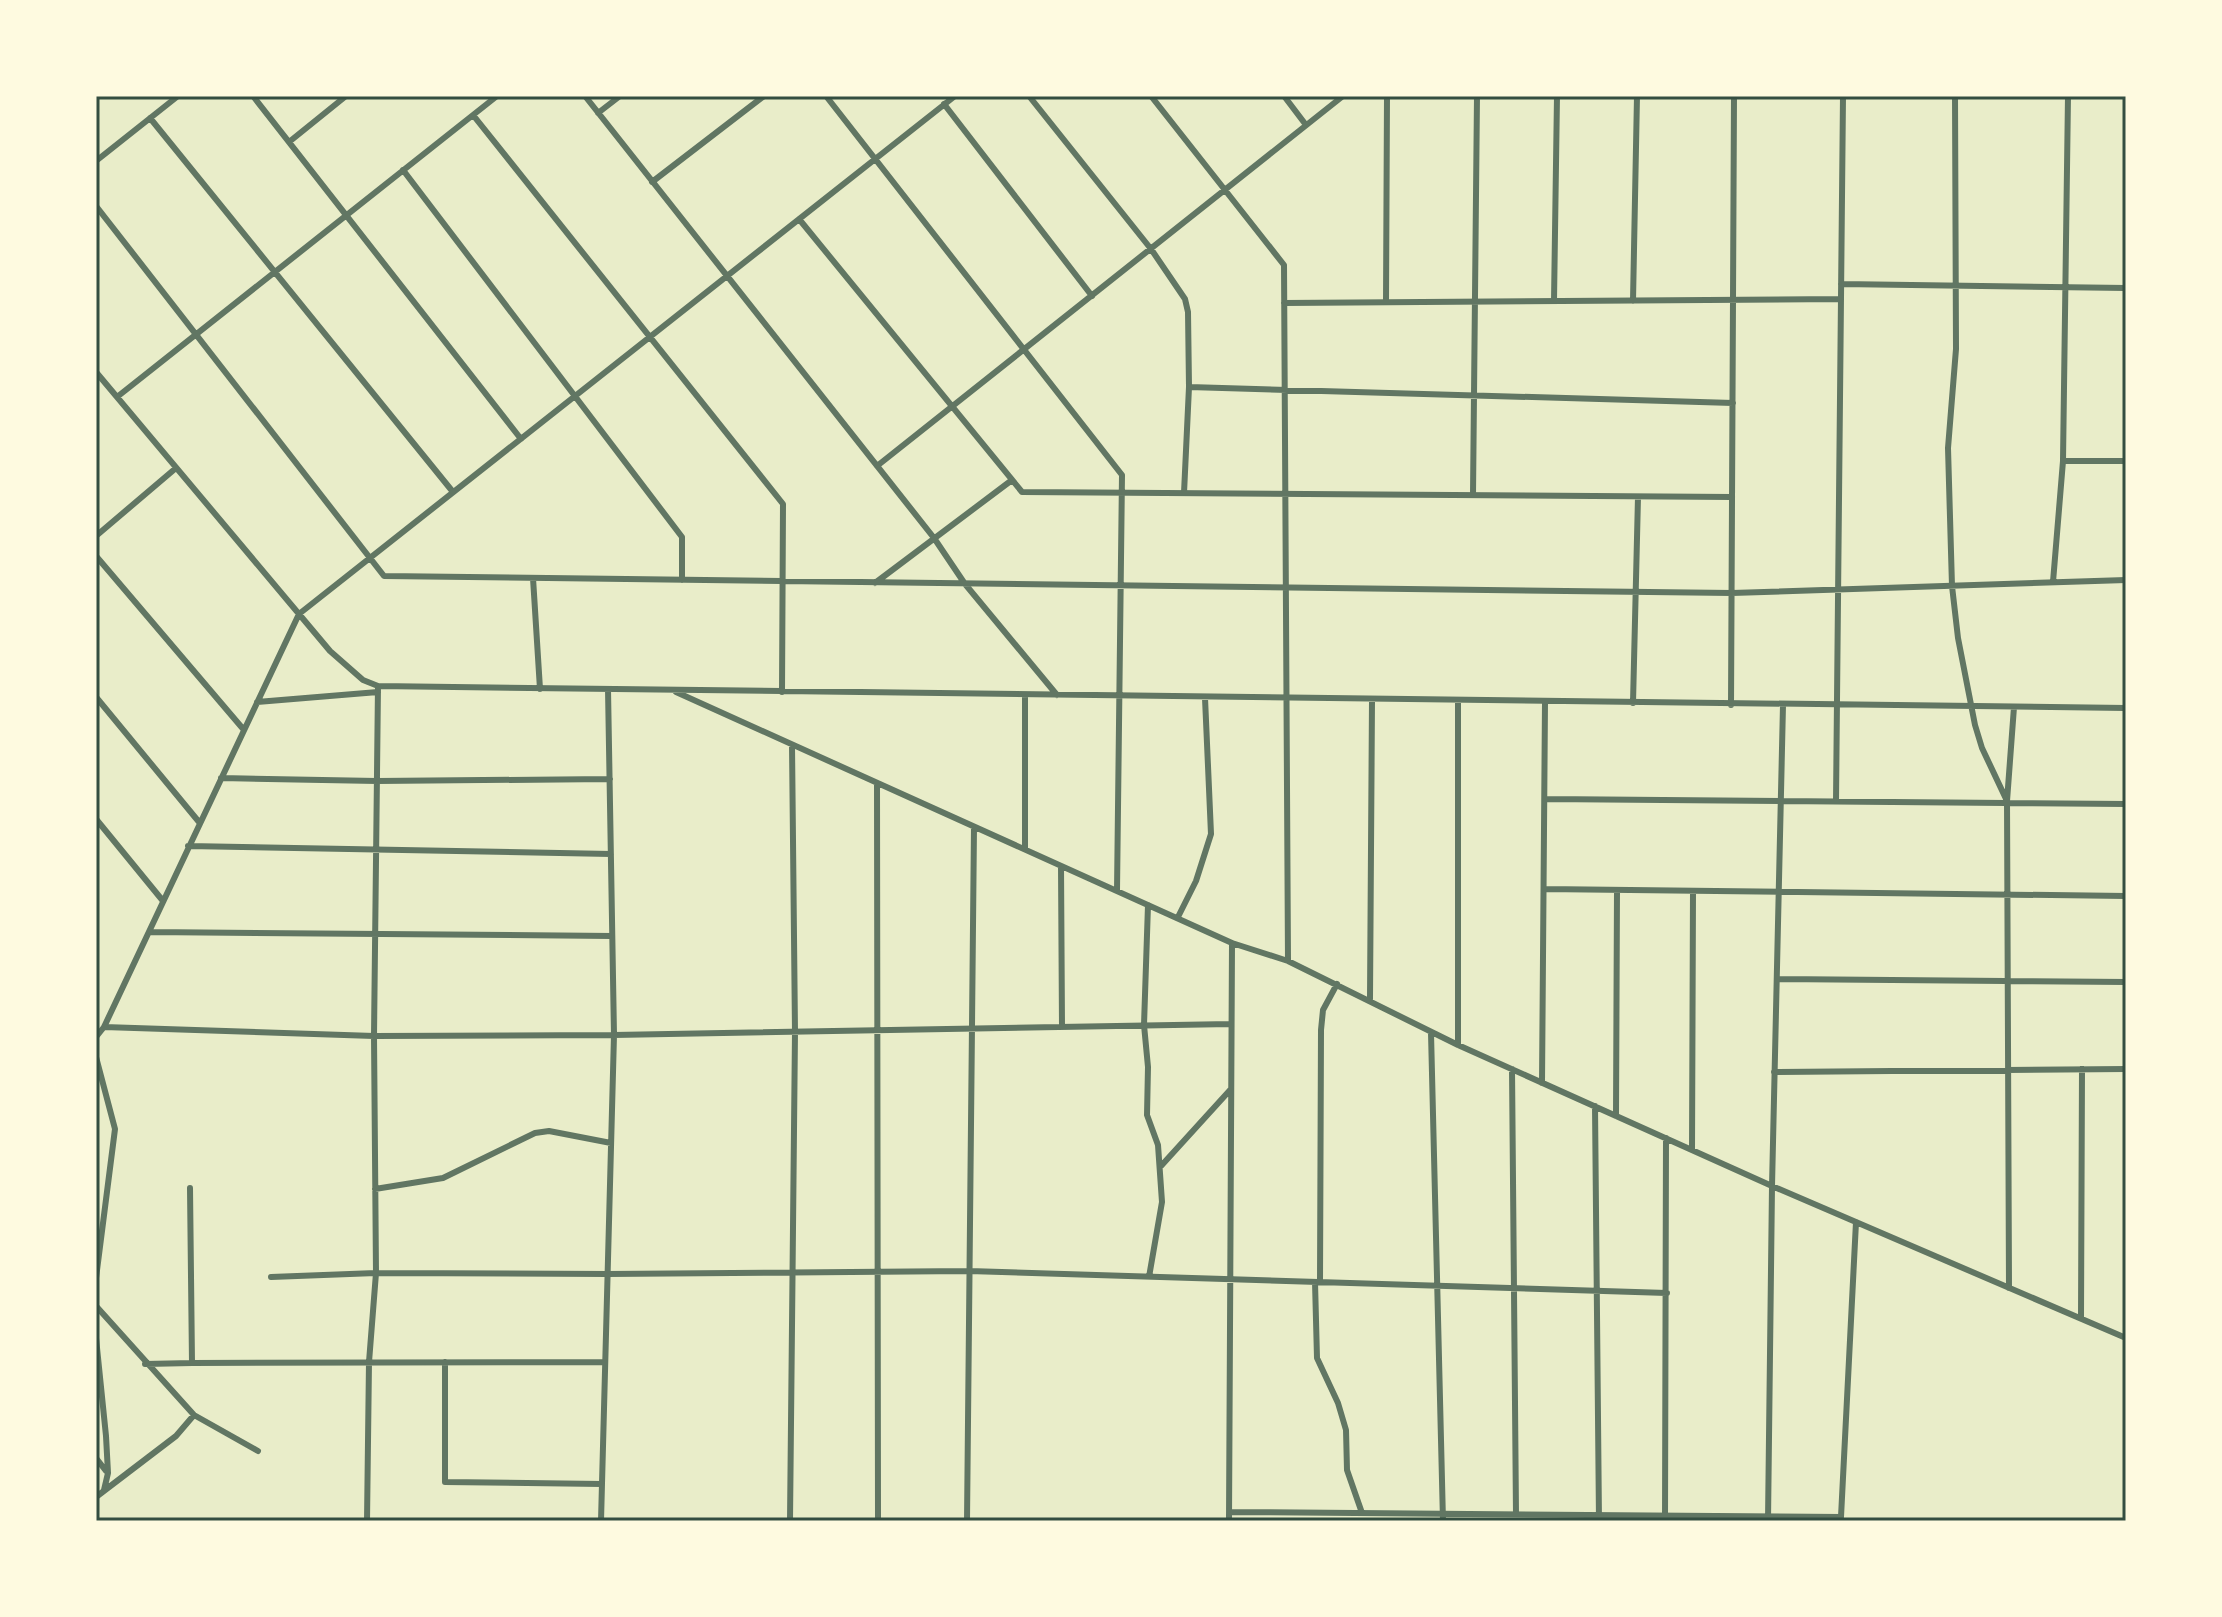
<svg xmlns="http://www.w3.org/2000/svg" width="2222" height="1617" font-family="Lato,sans-serif">
<style>
.lines{fill:none;stroke-linecap:round;stroke-linejoin:round}
.minor{stroke:#617663;stroke-width:6}
.neatline{fill:none;stroke:#344e41;stroke-width:3}
</style>
<rect width="100%" height="100%" fill="#e9edc9"/>
<g class="lines">
<!-- minor -->
<path class="minor" d="M253 96 521 439
M585 96 934 538 965 584 1057 695
M826 96 1122 475 1117 891
M1029 96 1151 249 1185 299 1188 312 1189 387 1184 493
M1151 96 1284 265 1288 961
M1284 96 1306 125
M1955 96 1956 349 1948 448 1952 586 1958 638 1975 725 1982 748 2007 801
M944 104 1092 296
M598 113 620 96
M473 115 783 504 782 692
M150 118 453 492
M289 142 346 96
M96 161 178 96
M403 170 682 537V580
M652 182 764 96
M96 206 384 576 1732 593 2126 580
M799 219 1022 492 1732 497
M1841 284 2126 288
M1554 301 1557 96
M1633 301 1637 96
M1386 302 1387 96
M1284 303 1841 299
M96 372 330 651 363 680 378 686 2126 708
M1189 387 1733 403
M117 397 497 96
M2063 461H2126
M877 466 1343 96
M1473 495 1477 96
M96 536 176 468
M96 556 244 730
M533 578 540 689
M2053 582 2063 461 2068 96
M875 583 1012 480
M676 692 1232 943 1288 961 1458 1045 1772 1186 2126 1338
M96 697 199 822
M257 702 378 692
M1633 703 1638 497
M1731 705 1734 96
M221 778 377 781 610 779
M877 783 878 1521
M1546 799 2126 804
M1836 801 1843 96
M96 819 163 901
M188 846 611 854
M1025 849V695
M1061 866 1062 1027
M1544 889 2126 896
M1148 905 1144 1025 1148 1067 1147 1115 1158 1145 1162 1202 1149 1277
M1178 917 1196 881 1211 834 1205 698
M149 932 612 936
M1777 979 2126 982
M1370 999 1372 700
M104 1027 374 1036 614 1035 1231 1024
M1431 1033 1443 1521
M96 1037 104 1027 299 614 955 96
M1458 1045V701
M96 1057 115 1129 96 1278
M1512 1069 1516 1514
M1774 1072 2126 1069
M1542 1083 1545 702
M1595 1106 1599 1521
M1616 1116 1617 890
M1692 1150 1693 891
M1161 1166 1231 1089
M375 1189 443 1178 535 1133 549 1131 611 1143
M271 1277 376 1273 608 1274 969 1271 1667 1293
M1315 1282 1317 1358 1338 1403 1346 1430 1347 1470 1362 1513
M1320 1282 1321 1030 1323 1010 1337 984
M2009 1288 2007 801 2014 707
M96 1306 194 1415 258 1451
M2081 1318 2082 1069
M96 1338 106 1436 108 1473 104 1490
M445 1362V1482L602 1484
M192 1363 605 1362
M145 1364 192 1363 190 1188
M96 1458 106 1471
M96 1497 176 1436 194 1415
M1229 1512 1841 1517 1856 1222
M367 1521 369 1362 376 1273 374 1036 378 686
M601 1521 614 1035 608 689
M790 1521 795 1032 792 745
M967 1521 974 827
M1229 1521 1232 943
M1665 1521 1666 1138
M1768 1521 1772 1186 1783 705"/>
</g>
<!-- border -->
<rect width="2222" height="1617" fill="none" stroke="#fefae0" stroke-width="196"/>
<rect x="98" y="98" width="2026" height="1421" class="neatline"/>
</svg>
